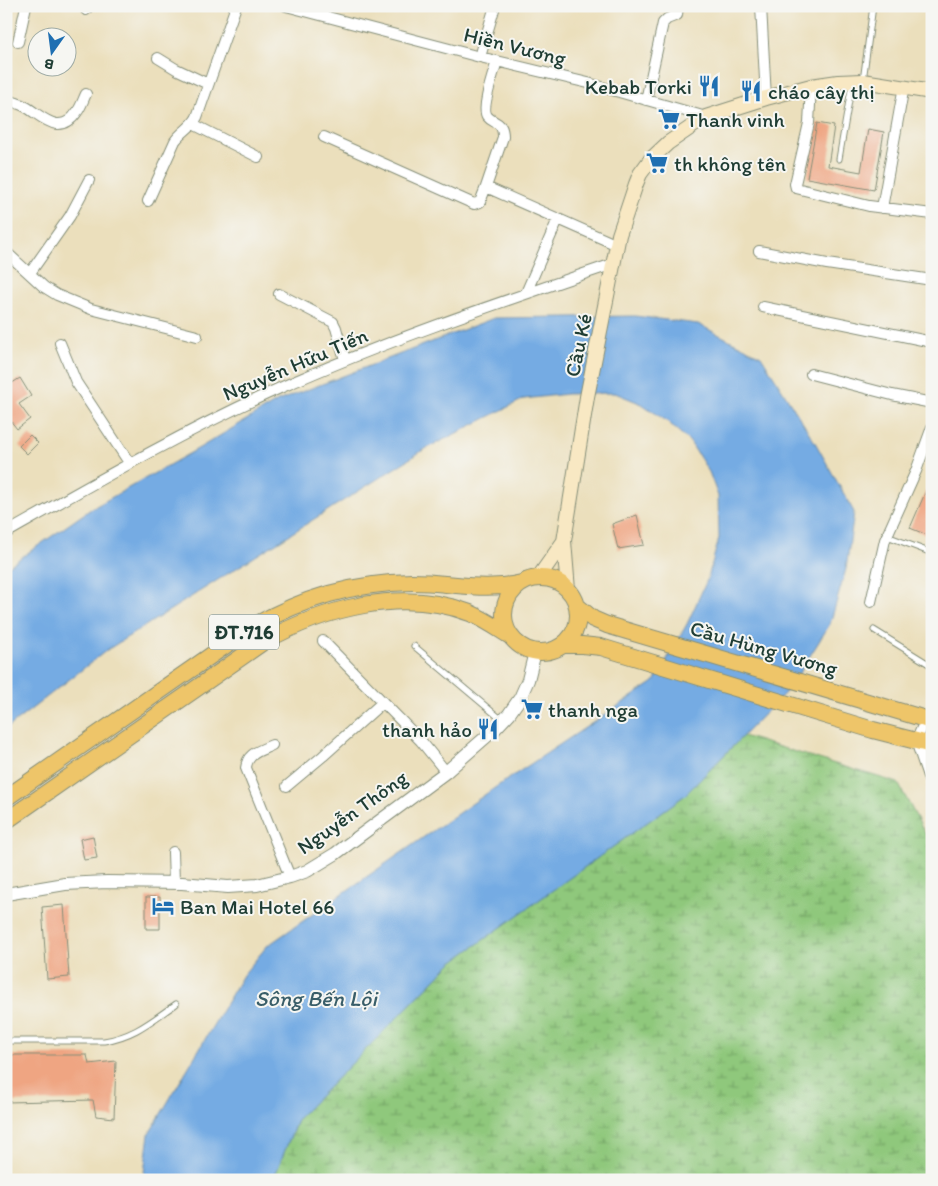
<svg xmlns="http://www.w3.org/2000/svg" width="938" height="1186" font-family="Itim,sans-serif">
<style>
.wetland{fill:url(#wetland-marsh);stroke:#578258}
.water{fill:#74abe3;stroke:#4a748c}
.building{fill:#efa582}
.lines{fill:none;stroke-linecap:round;stroke-linejoin:round}
.service-casing{stroke:#858e78;stroke-width:7}
.minor-casing{stroke:#858e78;stroke-width:12}
.tertiary-casing{stroke:#858e78;stroke-width:14}
.secondary-casing{stroke:#858e78;stroke-width:16}
.primary-casing{stroke:#858e78;stroke-width:18}
.service{stroke:#fff;stroke-width:5}
.minor{stroke:#fff;stroke-width:10}
.tertiary{stroke:#fff;stroke-width:12}
.secondary{stroke:#f8e8c3;stroke-width:14}
.primary{stroke:#eec569;stroke-width:16}
.labels{text-anchor:middle;dominant-baseline:central;stroke-width:4;stroke-linejoin:round;paint-order:stroke}
.shield{fill:#f6f6f2;stroke:#60746d;stroke-width:1}
.shield-label{font-size:20px;font-weight:bold;fill:#1f3d34}
.street-label{font-size:21px;fill:#1f3d34;stroke:#f6f6f2}
.poi-label{font-size:21px;fill:#1f3d34;stroke:#f6f6f2;text-anchor:start}
.water-label{font-size:22px;font-style:italic;fill:#395e69;stroke:#f6f6f2}
</style>
<defs>
<pattern id="wetland-marsh" width="20" height="14" patternUnits="userSpaceOnUse" patternTransform="scale(1.25)"><rect width="20" height="14" fill="#8fc87b"/><path d="M1 5h8M5 5V1M11 12h8M15 12V8" fill="none" stroke="#74a466"/></pattern>
</defs>
<rect width="100%" height="100%" fill="#f6f6f2"/>
<filter id="ink" filterUnits="userSpaceOnUse"><feTurbulence type="fractalNoise" baseFrequency=".02" numOctaves="2"/><feDisplacementMap in="SourceGraphic" scale="10" xChannelSelector="R" yChannelSelector="G"/><feConvolveMatrix kernelMatrix="1 2 1 2 8 2 1 2 1" color-interpolation-filters="sRGB"/></filter>
<filter id="wash" filterUnits="userSpaceOnUse"><feTurbulence type="fractalNoise" baseFrequency=".0096" numOctaves="4" result="noise"/><feDisplacementMap in="SourceGraphic" scale="20" xChannelSelector="R" yChannelSelector="G"/><feGaussianBlur stdDeviation="1.12" result="paint"/><feColorMatrix in="noise" values="0 0 0 0 0 0 0 0 0 0 0 0 0 0 0 0 0 1.4 0 .05"/><feComposite in="paint" operator="in"/></filter>
<g filter="url(#wash)">
<rect width="100%" height="100%" fill="#ebdfbc"/>
<!-- wetland -->
<path class="wetland" d="M743 736 898 783 932 846V1180H273L298 1118 451 963 684 796Z"/>
<!-- water -->
<path class="water" d="M635 316 698 324 761 356 816 444 854 512 846 569 830 624 796 678 785 693 684 796 451 963 298 1118 273 1180H143L149 1134 243 975 267 946 496 787 654 682 687 624 708 578 719 538 718 496 709 472 690 442 668 422 642 404 615 393 567 394 524 399 425 449 107 650 6 729V568L91 509 201 447 278 401 494 318Z"/>
<g id="blocks">
<!-- building -->
<path class="building" d="M817 123 834 126 828 166 861 172 868 129 884 132 874 190 807 178Z
M20 378 31 396 19 404 30 419 17 429 6 415V387Z
M30 435 38 443 27 454 19 446Z
M932 477V537L910 528Z
M637 515 644 545 618 549 612 524Z
M93 836 97 858 84 860 80 839Z
M146 897H160V929H146Z
M64 905 69 977 47 979 42 907Z
M6 1055H87L89 1064 116 1061 114 1118 96 1116 93 1100 7 1102Z"/>
</g>
</g>
<g filter="url(#ink)">
<use href="#blocks" fill-opacity="0" stroke="#858e78" stroke-width="1"/>
<g class="lines">
<!-- service casing -->
<g class="service-casing">
<path id="service" d="M863 81 873 6
M839 159 852 83
M887 536 932 553
M874 630 932 666
M414 646 502 720
M6 1041H104C135 1036 151 1021 176 1004"/>
</g>
<!-- minor casing -->
<g class="minor-casing">
<path id="minor" d="M286 6 480 57 588 83 706 117
M761 6 766 98
M86 10 88 6
M18 42 26 6
M480 57 495 6
M158 58 176 69 208 84
M811 86 809 123 795 184 796 188 869 206 932 214
M646 100 663 23 667 19 677 15 678 6
M6 103 11 101C16 103 21 104 26 107 43 117 60 137 77 112 81 107 83 100 86 94
M193 124 258 157
M324 137 474 204 480 202 486 187 617 245
M486 187 503 137C503 120 494 125 487 116 481 108 494 72 497 61
M148 201 175 141C182 131 192 127 197 117L236 6
M882 208 904 86
M759 251 827 264 932 280
M6 252 44 287 57 295 91 309 197 336
M30 273 70 216 89 180
M526 293 558 219
M279 294 333 322 336 328 345 360
M763 307 932 342
M60 343 76 382 130 464
M811 374 892 395 932 403
M6 533C96 482 186 430 280 388 388 340 501 302 613 264
M871 602 885 540 916 471 932 427
M323 641 421 741 446 772
M926 719 916 741 932 788
M272 745C260 751 247 753 246 768L290 877
M287 786 323 756 383 702
M173 852 174 883"/>
</g>
<!-- tertiary casing -->
<g class="tertiary-casing">
<path id="tertiary" d="M6 894 65 884 107 882 182 883 228 887 257 885 290 877 307 871 335 854 446 772 494 730 509 714 520 698 528 680 535 652"/>
</g>
<!-- secondary casing -->
<g class="secondary-casing">
<path id="secondary" d="M538 578 564 541
M568 590 564 541 587 397 619 235 636 184 640 174 651 159 668 143 706 117 766 98 811 86 838 82 863 81 932 92"/>
</g>
<!-- primary casing -->
<g class="primary-casing">
<path id="primary" d="M504 615a37 37 0 1 1 74 0a37 37 0 1 1-74 0Z
M577 606 593 619 607 625 932 721
M563 645H582L601 647 873 730 932 745
M6 798 252 627C303 598 353 583 412 582 451 582 483 592 522 583
M6 821 263 642C324 608 402 587 470 613 484 619 497 628 510 636"/>
</g>
<!-- service -->
<use href="#service" class="service"/>
<!-- minor -->
<use href="#minor" class="minor"/>
<!-- tertiary -->
<use href="#tertiary" class="tertiary"/>
<!-- secondary -->
<use href="#secondary" class="secondary"/>
<!-- primary -->
<use href="#primary" class="primary"/>
</g>
</g>
<!-- icons -->
<defs>
<g id="restaurant-bare" transform="scale(1.725)"><path d="M-5-6h1v4h1v-4h1v4h1v-4h1v5L-1.5 .5V6h-2V.5L-5-1ZM5-6V6H3V1.5H1.5Q1.5-4 5-6Z" fill="#1f6fb2" stroke="#f6f6f2" stroke-width="2.5" paint-order="stroke"/></g>
<g id="supermarket-bare" transform="scale(1.725)"><path d="M-6-5.5h2.5l.6 2H6L4.5 2H-2.5L-4.4-4H-6ZM-1.5 3.2a1.3 1.3 0 1 0 .1 0ZM3 3.2a1.3 1.3 0 1 0 .1 0Z" fill="#1f6fb2" stroke="#f6f6f2" stroke-width="2.5" paint-order="stroke"/></g>
<g id="hotel-bare" transform="scale(1.725)"><path d="M-6-4.5h1.5V1H6V5H4.5V3h-9V5H-6ZM-4 0a1.8 1.8 0 1 1 3.6 0ZM.5 0V-2.5h3Q6-2.5 6 0Z" fill="#1f6fb2" stroke="#f6f6f2" stroke-width="2.5" paint-order="stroke"/></g>
</defs>
<g fill-rule="evenodd">
<use href="#restaurant-bare" x="709" y="86"/>
<use href="#restaurant-bare" x="751" y="91"/>
<use href="#supermarket-bare" x="669" y="119"/>
<use href="#supermarket-bare" x="657" y="163"/>
<use href="#supermarket-bare" x="532" y="709"/>
<use href="#restaurant-bare" x="488" y="729"/>
<use href="#hotel-bare" x="163" y="906"/>
</g>
<g class="labels">
<!-- shield labels -->
<rect class="shield" x="209" y="614.5" width="70" height="35" rx="4"/>
<g class="shield-label">
<text x="244" y="632">ĐT.716</text>
</g>
<!-- street labels -->
<g class="street-label">
<text transform="translate(515 46) rotate(14)">Hiền Vương</text>
<text transform="translate(578 345) rotate(-78)">Cầu Ké</text>
<text transform="translate(295 364) rotate(-23)">Nguyễn Hữu Tiến</text>
<text transform="translate(764 648) rotate(16)">Cầu Hùng Vương</text>
<text transform="translate(352 812) rotate(-35)">Nguyễn Thông</text>
</g>
<!-- poi labels -->
<g class="poi-label">
<text x="692" y="86" text-anchor="end">Kebab Torki</text>
<text x="768" y="91">cháo cây thị</text>
<text x="686" y="119">Thanh vinh</text>
<text x="674" y="163">th không tên</text>
<text x="548" y="709">thanh nga</text>
<text x="472" y="729" text-anchor="end">thanh hảo</text>
<text x="180" y="906">Ban Mai Hotel 66</text>
</g>
<!-- water labels -->
<g class="water-label">
<text x="316" y="998">Sông Bến Lội</text>
</g>
</g>
<!-- margin -->
<rect width="938" height="1186" fill="none" stroke="#f6f6f2" stroke-width="25"/>
<!-- north arrow -->
<g transform="translate(52 52) rotate(194)"><circle r="24" fill="#f6f6f2" stroke="#a0aca6"/>
<path d="M0-4L9 19L0 12L-9 19Z" fill="#1f6fb2"/>
<text y="-8" font-size="14" font-weight="bold" text-anchor="middle" fill="#1f3d34">B</text>
</g>
</svg>
